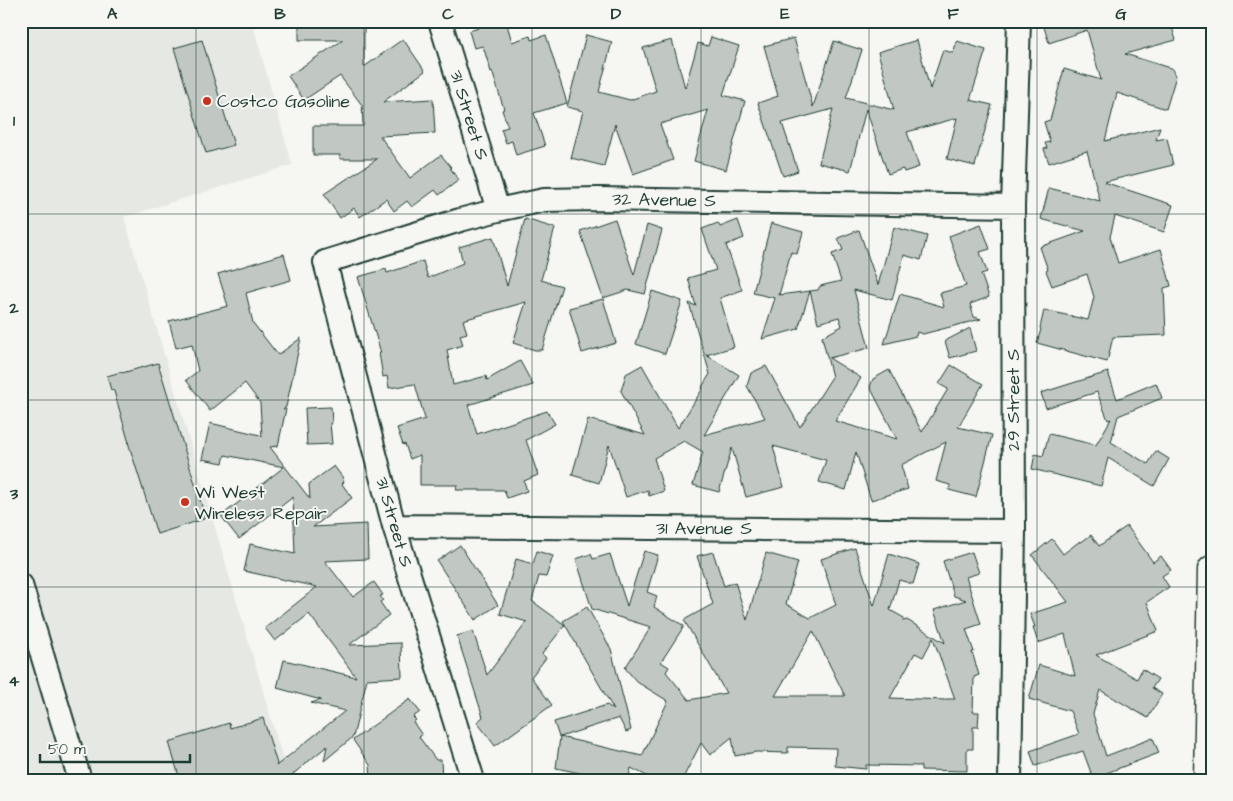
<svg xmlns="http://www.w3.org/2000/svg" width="1233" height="801" font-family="'Architects Daughter',sans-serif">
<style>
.built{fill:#e6e8e4}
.building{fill:#c1c8c3;stroke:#1f3d34;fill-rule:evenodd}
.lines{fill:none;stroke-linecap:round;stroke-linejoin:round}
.street-casing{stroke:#1f3d34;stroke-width:26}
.secondary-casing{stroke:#1f3d34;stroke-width:31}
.street{stroke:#f6f6f2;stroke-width:22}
.secondary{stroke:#f6f6f2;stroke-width:28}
.grid{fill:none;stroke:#1f3d34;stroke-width:1;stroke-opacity:0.55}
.poi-dot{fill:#c8321e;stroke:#f6f6f2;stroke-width:2}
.labels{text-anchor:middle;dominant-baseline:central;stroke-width:4;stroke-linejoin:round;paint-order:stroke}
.poi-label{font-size:18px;fill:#1f3d34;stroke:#f6f6f2;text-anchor:start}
.street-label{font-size:18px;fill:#1f3d34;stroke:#f6f6f2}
.neatline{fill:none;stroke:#1f3d34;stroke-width:2}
.grid-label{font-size:16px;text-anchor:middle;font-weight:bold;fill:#1f3d34}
</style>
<rect width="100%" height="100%" fill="#f6f6f2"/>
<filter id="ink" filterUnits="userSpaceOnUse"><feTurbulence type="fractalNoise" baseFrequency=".02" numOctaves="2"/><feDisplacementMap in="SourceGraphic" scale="10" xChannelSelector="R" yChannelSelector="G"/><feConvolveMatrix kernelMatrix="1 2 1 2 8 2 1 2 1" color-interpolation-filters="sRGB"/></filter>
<g filter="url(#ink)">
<!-- built -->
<path class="built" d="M21 21H252L292 165 124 217 289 780H21Z"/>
<!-- building -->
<path class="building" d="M299 21H364V67L403 39 425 71 383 102 433 99 435 133 380 136 410 178 441 155 451 167 450 168 459 180 439 195 435 190 412 207 407 201 394 211 386 199 360 217 354 208 340 218 324 194 377 159H340V155H313V126H363L362 105 340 76 304 100 288 76 343 40H299Z
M476 21H506L512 42 530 36 531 40 546 35 567 103 534 113 545 146 516 155 512 141 506 143 501 129 508 127 502 110 504 109 492 71 491 72 483 46 474 48 469 31 479 28Z
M1042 21H1170L1176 40 1125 54 1173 69 1176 76 1166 109 1117 93 1105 141 1160 127 1156 140 1167 138 1173 165 1104 182 1173 205 1164 232 1115 216 1110 237 1118 263 1161 249 1171 286 1164 288 1166 335 1113 337 1107 362 1037 343 1041 329 1040 328 1044 310 1088 320 1094 297 1087 274 1052 286 1046 271 1048 270 1040 247 1085 231 1041 219 1049 188 1100 201 1087 151 1049 163 1044 149 1047 148 1045 143 1050 142 1044 122 1050 120 1064 69 1101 80 1087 30 1049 43Z
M586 35 612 42 599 92 630 100 656 91 643 48 672 40 685 88 698 43 708 46 711 37 739 46 723 95 745 101 726 170 694 161 708 110 660 124 673 160 633 174 615 124 604 166 571 158 583 111 567 107Z
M794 38 813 107 834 41 862 50 846 98 894 110 878 52 917 40 930 89 943 50 953 53 957 41 986 50 970 100 992 105 975 166 947 159 957 118 907 132 919 167 904 172 903 169 888 174 866 109 850 171 819 163 833 109 782 123 798 171 783 176 758 103 778 96 764 46Z
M202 40 234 145 206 153 174 48Z
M525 219 555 228 541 280 562 286 542 350H535L513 343 526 302 463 320 467 333 460 335 463 345 447 350 453 385 486 376 487 380 520 361 533 385 468 405 477 434 547 411 555 424 526 440 538 475 524 481 527 491 507 498 504 490H456L457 485H420V455L410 459 405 444 403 445 397 428 425 419 415 384 389 388 387 376 383 377 379 353H381L358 277 386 269 387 273 423 261 428 278 463 263 459 247 493 237 507 286Z
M615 219 634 275 647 225 662 230 645 294 628 290 603 298 580 231Z
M738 220 744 238 726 245 742 290 720 298 734 347 706 355 739 375 704 435 765 418 747 386 751 373 766 366 800 427 832 377 822 337 842 326 839 317 818 323 810 291 818 290 820 286 841 281 832 254 843 250 838 238 859 230 878 285 894 227 927 236 921 260 904 255 892 300 854 290 869 348 829 358 861 378 835 421 897 439 870 387 873 379 889 370 922 432 948 389 939 384 951 365 983 384 958 427 992 435 976 497 949 490 950 485 936 481 946 442 901 465 908 489 871 500 856 452 846 490 819 482 826 460 773 446 784 487 746 497 732 448 719 492 693 485 703 452 684 441 654 458 664 491 649 496 648 490 626 497 609 445 599 483 572 475 588 419 645 435 621 391 626 374 642 365 678 428 703 388 702 387 710 374 689 303 696 306 688 278 716 270 702 229 718 223 720 227Z
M771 223 803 232 797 254 791 252 779 295 810 291 798 329 762 339 775 298 753 293Z
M981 224 990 249 980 252 987 272 981 274 989 297 970 304 974 317 981 319 923 334 917 332 916 336 884 344 900 294 944 307 940 293 966 286 949 236Z
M284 254 291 280 246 293 253 323 278 355 301 338 286 407 283 409H286L278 446 270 447 310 499 309 484 334 466 343 478 342 479 344 482 342 484 352 498 313 527 367 524 368 559 325 561 353 597 374 582 383 595 380 596 383 600 380 602 389 615 349 645 401 643 402 677 367 679 353 737 324 761 327 746 286 780H180L169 742 229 723 230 728 263 718 277 764 276 766 345 711 311 703 321 700 277 688 284 660 356 677 309 614 275 641 265 628 317 587 244 571 250 544 295 554 293 497 239 539 221 516 284 467 225 455 223 463 202 459 210 423 260 435 262 437 260 403 245 383 210 411 186 380 198 371 192 344 176 348 169 321 228 306 218 274Z
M652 291 682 301 665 354 636 344Z
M603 299 616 343 582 353 569 308Z
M970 328 976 351 950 358 945 341Z
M158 363 204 513V519L157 534 128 442 129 443 114 391 111 390 107 376 121 372 122 373Z
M1108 372 1117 399 1156 383 1162 398 1118 416 1111 442 1148 464 1156 451 1169 459 1154 486 1108 458 1101 486 1032 469 1035 454 1043 456 1049 434 1096 445 1111 419 1108 420 1097 392 1046 408 1041 393Z
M331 407 332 423H330L332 444 307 445 305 408Z
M1127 526 1153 562 1161 556 1171 570 1162 576 1169 587 1147 602 1158 631 1096 655 1137 679 1142 669 1158 679 1152 688 1162 694 1148 718 1100 690 1093 714 1106 756 1153 738 1159 753 1093 778 1083 751 1035 766 1030 751 1079 734 1070 711 1029 699 1039 665 1075 676 1065 634 1038 643 1033 627H1035L1030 614 1068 602 1032 555 1052 539 1063 554 1080 541V543L1091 535 1099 546Z
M460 545 498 605 475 620 437 561Z
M855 548 874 606 889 554 919 564 913 584 899 580 890 610 904 618 903 621 907 620 945 643 934 610 966 600 954 596 943 561 972 552 979 573 966 577 981 624 966 629 974 652H972L979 675 974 677 973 712H979L978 727H973V749H967V771L921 770V766L866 765V769L835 766 836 748 788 747V753L756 752 735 756 732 737 710 755 701 743 682 780H655L631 768 628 780H614L556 768 560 737H559L554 722 607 705 614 710 563 621 587 607 611 649 631 730 626 732 619 718 560 737 642 756 668 701 637 682 625 668 651 627 592 609 576 559 591 554 593 559 610 554 627 606 644 551 658 555 647 592 657 596 654 607 684 626 661 662 669 667 666 672 689 700 726 693 684 620 713 604 697 556 713 552 724 586 735 582 747 620 766 553 798 562 786 604 810 618 836 605 821 559ZM813 631 845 696H775ZM933 638 955 699H946V700L890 698 915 653 923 657Z
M537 551 553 556 546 577 539 576 532 601 565 625 542 654 546 658 531 677 552 705 495 746 477 722 483 717 457 636 473 631 487 675 527 622 500 614 516 559 533 564Z
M410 699 420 712 413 717 416 720 413 722 422 735 419 737 436 760H441L442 780H371L370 765 353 740Z"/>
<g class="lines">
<!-- street casing -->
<g class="street-casing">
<path id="street" d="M440 21 498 210
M394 526 1014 531
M21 585 80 780
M473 780 394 526 325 262 460 220 498 210 544 200 599 199 1013 206
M1010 780 1014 531 1013 206 1019 21"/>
</g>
<!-- secondary casing -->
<g class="secondary-casing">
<path id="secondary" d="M1208 780 1212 570"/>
</g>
<!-- street -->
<use href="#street" class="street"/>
<!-- secondary -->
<use href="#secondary" class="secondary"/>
</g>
</g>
<!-- grid -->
<path class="grid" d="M196 21V780M364 21V780M532 21V780M701 21V780M869 21V780M1037 21V780M21 214H1212M21 400H1212M21 587H1212"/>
<!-- markers -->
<g class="poi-dot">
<circle cx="207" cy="101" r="5"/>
<circle cx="185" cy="502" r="5"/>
</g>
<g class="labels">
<!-- poi labels -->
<g class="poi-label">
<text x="217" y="101">Costco Gasoline</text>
<text x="195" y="492">Wi West<tspan x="195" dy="21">Wireless Repair</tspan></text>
</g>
<!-- street labels -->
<g class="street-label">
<text transform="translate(469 115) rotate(73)">31 Street S</text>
<text transform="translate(664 200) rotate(1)">32 Avenue S</text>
<text transform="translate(1013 400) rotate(-90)">29 Street S</text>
<text transform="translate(394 522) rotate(74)">31 Street S</text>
<text x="704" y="528">31 Avenue S</text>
</g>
</g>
<!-- margin -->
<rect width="1233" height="801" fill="none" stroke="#f6f6f2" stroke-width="55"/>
<!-- scale -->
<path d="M40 754v8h150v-8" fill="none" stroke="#1f3d34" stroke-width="2.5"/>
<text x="48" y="754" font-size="15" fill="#1f3d34" stroke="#f6f6f2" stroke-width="4" paint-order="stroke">50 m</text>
<rect x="28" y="28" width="1178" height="746" class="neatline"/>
<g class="grid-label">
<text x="112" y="19">A</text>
<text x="280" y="19">B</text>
<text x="448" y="19">C</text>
<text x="616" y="19">D</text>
<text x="785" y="19">E</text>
<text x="953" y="19">F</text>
<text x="1121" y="19">G</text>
<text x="14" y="126">1</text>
<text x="14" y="313">2</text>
<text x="14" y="499">3</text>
<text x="14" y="686">4</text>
</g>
</svg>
